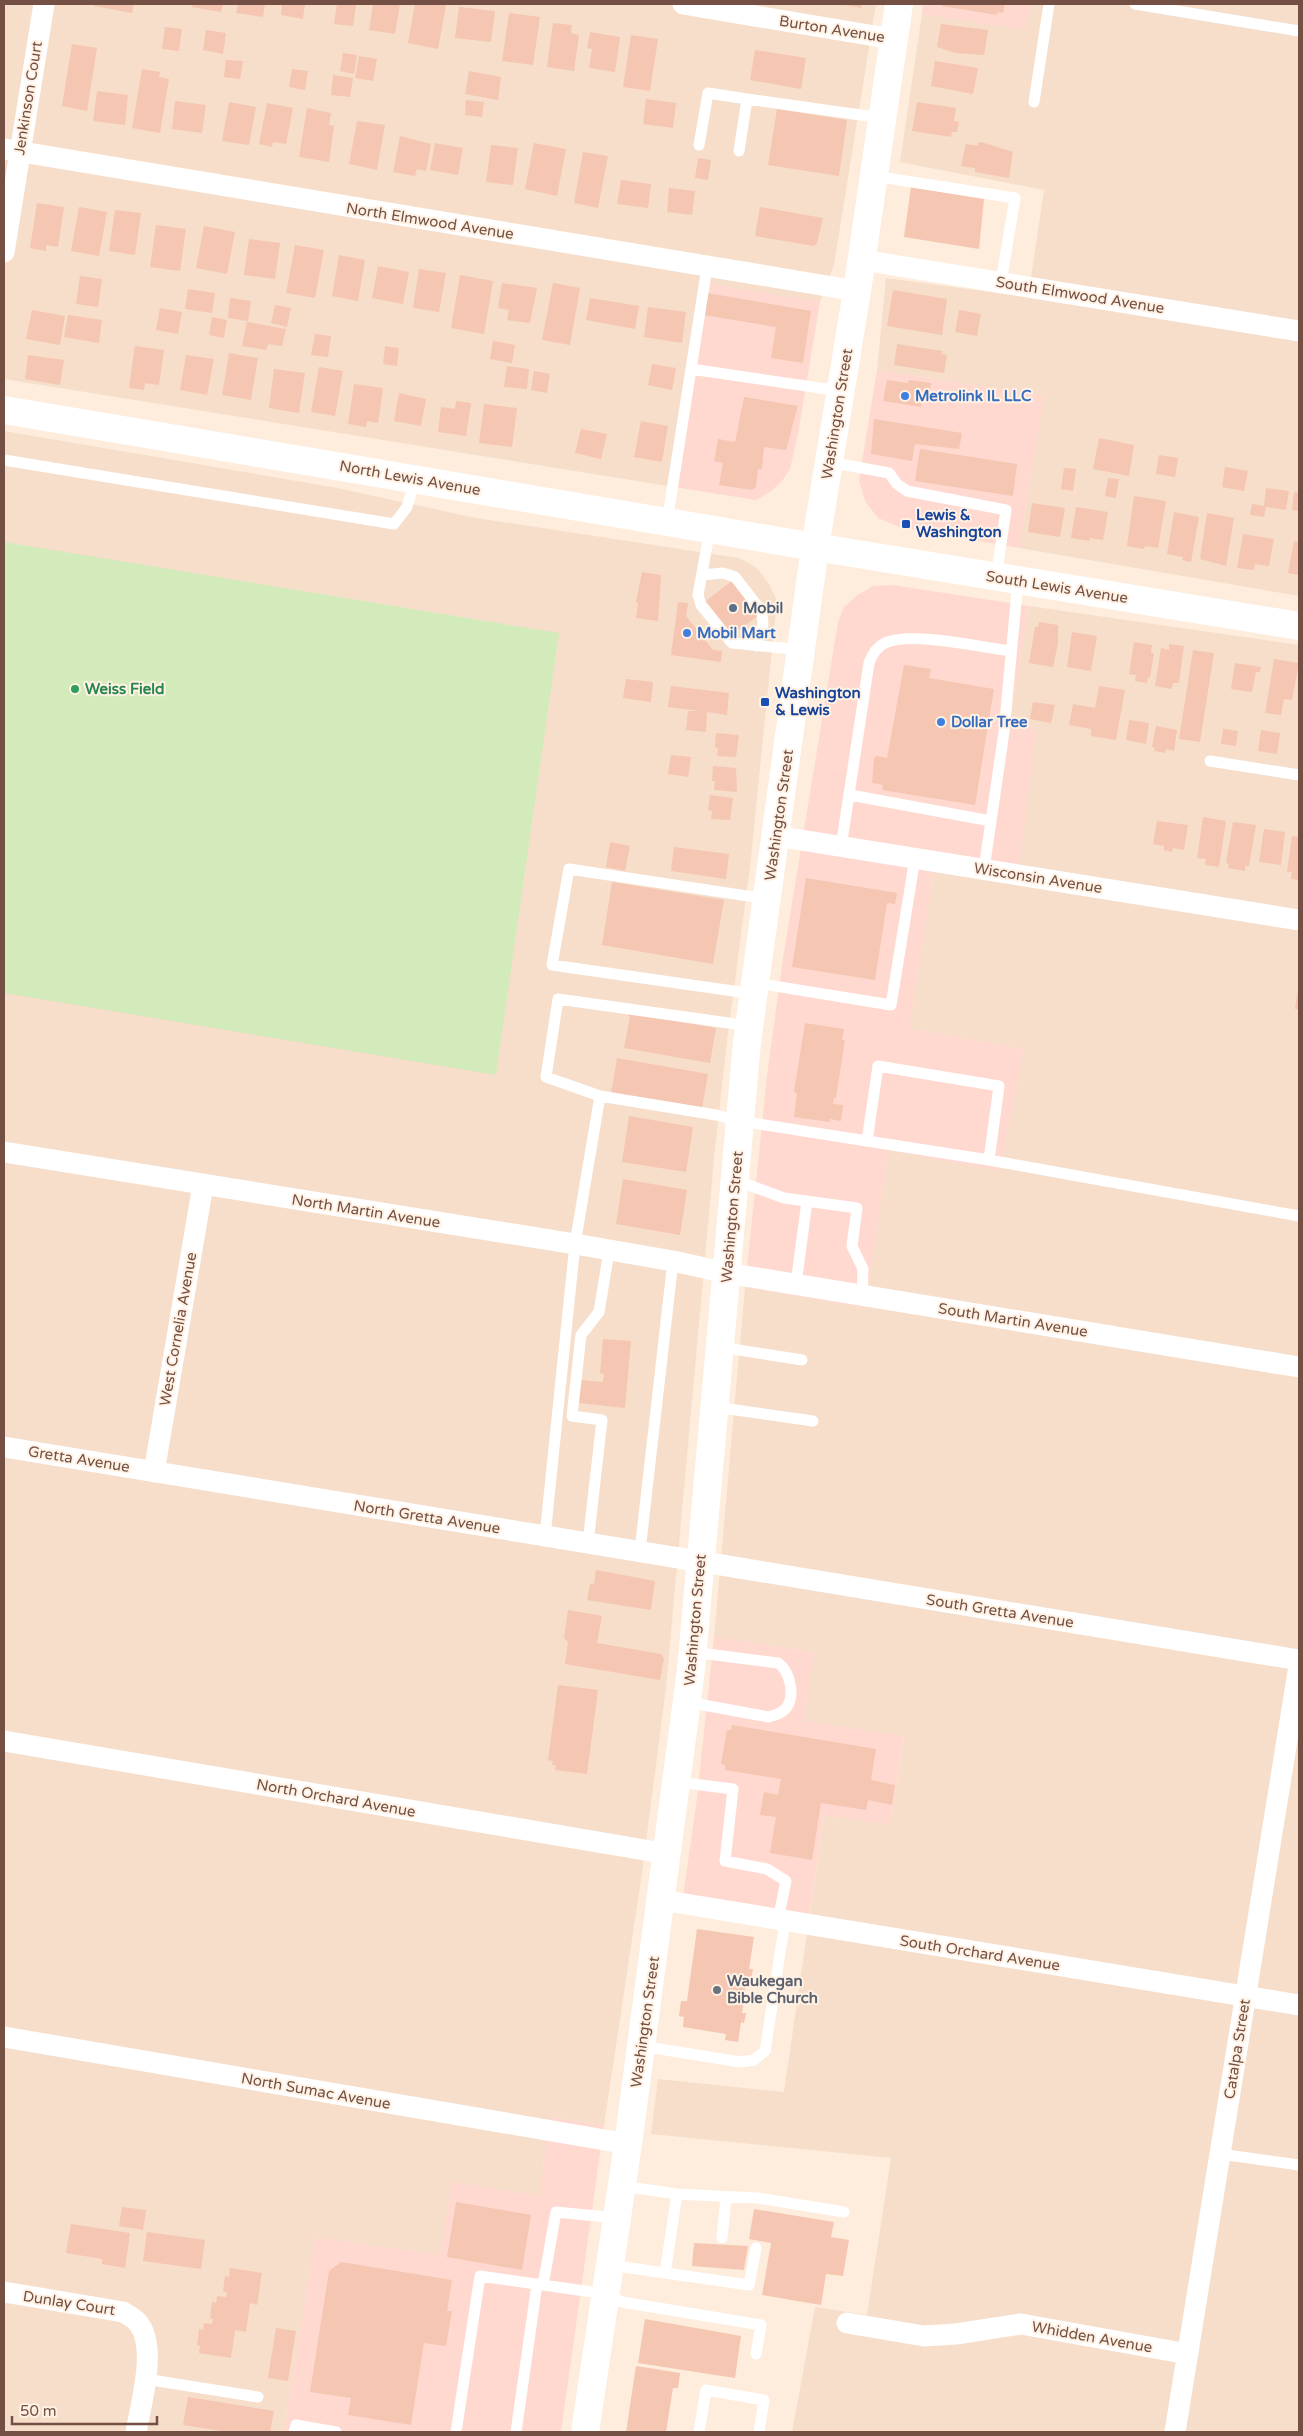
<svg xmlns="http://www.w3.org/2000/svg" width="1303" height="2436" font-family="'Varela Round',sans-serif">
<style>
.residential{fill:#f6deca}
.commercial{fill:#ffd9cf}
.green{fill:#d3ebba}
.building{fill:#f5c6b2}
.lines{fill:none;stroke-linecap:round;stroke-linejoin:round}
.service{stroke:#fff;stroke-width:11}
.minor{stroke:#fff;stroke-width:21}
.secondary{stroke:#fff;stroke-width:28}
.shop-dot{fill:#3f7fe0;stroke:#fff2e4;stroke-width:2}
.transit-dot{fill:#1a4fb4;stroke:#fff2e4;stroke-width:2}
.service-dot{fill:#5c6f8a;stroke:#fff2e4;stroke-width:2}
.leisure-dot{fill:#2e9e5b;stroke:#fff2e4;stroke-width:2}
.worship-dot{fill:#6b7280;stroke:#fff2e4;stroke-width:2}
.labels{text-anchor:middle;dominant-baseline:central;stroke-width:4;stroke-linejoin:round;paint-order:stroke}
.street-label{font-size:15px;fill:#745044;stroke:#fff2e4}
.shop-label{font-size:15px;font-weight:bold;fill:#366cbe;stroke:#fff2e4;text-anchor:start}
.transit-label{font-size:15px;font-weight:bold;fill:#164399;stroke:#fff2e4;text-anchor:start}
.service-label{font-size:15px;font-weight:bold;fill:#4e5e75;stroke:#fff2e4;text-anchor:start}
.leisure-label{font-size:15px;font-weight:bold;fill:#27864d;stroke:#fff2e4;text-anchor:start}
.worship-label{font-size:15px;font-weight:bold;fill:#5b616d;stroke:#fff2e4;text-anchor:start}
</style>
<rect width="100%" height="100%" fill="#feeddc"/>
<!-- residential -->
<path class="residential" d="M4 4H876L834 265 820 302 705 284 674 487 4 379Z
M1030 4H1299V596L1019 548 1044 396 877 370 886 278 1028 297 1044 190 900 162 922 14 1025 29Z
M4 431 332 487 476 518 739 558 757 568 769 584 777 601 750 867 727 1041 715 1149 666 1688 642 1873 604 2125 549 2117 540 2196 440 2255 315 2237 284 2432H4Z
M1029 606 1299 645V2432H792L815 2307 867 2315 891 2158 651 2134 658 2079 784 2092 824 1815 890 1825 904 1737 804 1721 814 1652 714 1637 745 1287 865 1308 889 1150 1000 1170 1024 1049 909 1028 934 872 1011 715Z"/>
<!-- commercial -->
<path class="commercial" d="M923 4H1030L1026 30 922 14Z
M705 283 820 302 798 434 790 469 782 481 770 492 756 500 674 487Z
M877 370 1044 396 1019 548 899 527 878 518 865 501 859 480Z
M892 585 1029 606 1011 715 1036 731 1017 885 934 872 909 1028 1024 1049 1000 1171 889 1150 865 1308 745 1287 767 1076 783 958 838 622 844 607 856 596 873 586Z
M714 1637 814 1652 804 1721 904 1736 890 1825 824 1815 807 1929 681 1911 697 1798Z
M549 2117 604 2125 561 2432H284L315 2237 440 2255 452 2182 540 2196Z"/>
<!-- green -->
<path class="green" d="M4 542 559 633 496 1075 4 993Z"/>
<!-- building -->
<path class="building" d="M95 4H134L132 13 94 6Z
M193 4H223L221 12 192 7Z
M238 4H265L263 17 236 13Z
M282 4H305L303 19 281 15Z
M337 4H356L353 26 334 24Z
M373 4H400L395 34 369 30Z
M415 4 446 5 438 49 408 43Z
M841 4H862L861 8Z
M942 4H1005L1003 13 997 12V15L942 6Z
M459 7 495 11 491 42 455 38Z
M509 13 540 17 533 65 502 61Z
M553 23 572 25 571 33 579 35 574 71 547 67Z
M941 24 988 30 984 55 955 53 937 47Z
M165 27 182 29 179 51 162 49Z
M206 30 226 33 223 54 203 50Z
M590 32 620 37 615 72 589 68 592 49 587 48Z
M631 35 658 39 650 91 623 87Z
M72 44 97 48 87 111 62 106Z
M755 50 806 58 801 89 750 80Z
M343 53 357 55 354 74 340 71Z
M359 56 377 59 373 81 355 78Z
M226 60 243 61 240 79 224 77Z
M935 61 978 68 973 94 931 86Z
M142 69 160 72 159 77 169 79 160 133 132 128Z
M292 69 308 71 305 90 289 87Z
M469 71 501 77 498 100 465 94Z
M333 75 353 78 350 97 331 95Z
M97 91 128 95 125 125 93 121Z
M646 99 676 103 673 128 643 124Z
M466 100 484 102 482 117 465 115Z
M175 101 206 105 202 133 172 129Z
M229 102 256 107 249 145 222 141Z
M917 102 956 108 954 121 959 122 957 132H952L951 137 912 131Z
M267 103 293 108 286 144 273 142 272 147 259 144Z
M307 108 331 113 329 125 334 126 329 162 299 157Z
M777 109 847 120 839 176 768 165Z
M357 121 385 125 377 170 349 164Z
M400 136 431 144 426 171 417 169 415 176 393 172Z
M981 142 1013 152 1009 178 975 172V168L961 166 966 144 978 146V143Z
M435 143 463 148 458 175 430 170Z
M534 143 566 149 557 196 525 189Z
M491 145 518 148 513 185 486 182Z
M583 152 608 156 598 208 574 203Z
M698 158 711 160 708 180 695 178Z
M621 180 651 184 648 208 617 204Z
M911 187 984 199 979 249 904 237Z
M669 188 695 191 692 215 667 212Z
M37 203 64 207 58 247 46 245V251L30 248Z
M79 207 107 212 99 256 71 251Z
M760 207 823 218 817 243 814 246 755 236Z
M115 210 141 213 135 255 109 251Z
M156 225 186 229 180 271 150 267Z
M204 226 235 232 227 274 196 268Z
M249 239 280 243 275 279 244 275Z
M295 245 324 250 315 298 286 293Z
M339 255 365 260 358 301 332 296Z
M378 266 409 272 403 304 372 298Z
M419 269 446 273 439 312 413 308Z
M460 275 493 281 484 334 451 328Z
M80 276 102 279 98 307 76 304Z
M502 283 537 288 530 323 507 320 509 310 498 308Z
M553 283 580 288 570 345 542 340Z
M188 289 215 293 212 313 185 309Z
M893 290 947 299 942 335 887 326Z
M707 293 811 311 803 363 771 358 776 327 704 315Z
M230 298 251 301 248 321 228 318Z
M590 298 639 306 635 329 586 320Z
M275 305 291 308 287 327 271 323Z
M648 307 686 312 682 343 644 337Z
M160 308 182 312 178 334 156 330Z
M32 310 65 316 60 345 26 339Z
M959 310 981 314 977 336 955 332Z
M68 315 102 320 99 343 64 337Z
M212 317 227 320 224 338 209 335Z
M247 322 286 329 282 346 268 344 266 350 242 346Z
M315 334 331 336 328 357 311 355Z
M493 341 515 345 512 363 490 359Z
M897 344 942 351V354L947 355 944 373 894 365Z
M135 346 164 350 159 385 145 383 144 390 129 388Z
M385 346 399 348 397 366 383 364Z
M229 353 258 358 251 400 222 395Z
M28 355 64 360 60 385 25 379Z
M186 355 214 359 207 395 180 390Z
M652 364 676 368 672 390 648 385Z
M507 366 529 369 527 389 504 387Z
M319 367 343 371 335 416 311 412Z
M274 369 305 373 299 413 269 408Z
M534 371 550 374 547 393 531 390Z
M887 380 908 383 909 380 931 383 929 396 922 395 921 407 883 401Z
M354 384 383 388 378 423 367 421 366 427 348 424Z
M399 393 426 399 421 426 394 421Z
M744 397 798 406 786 450 764 447 762 469H758L756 487 752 490 719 485 723 463 714 461 718 439 735 442Z
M456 401 471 403 466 436 438 432 441 407 455 409Z
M484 404 517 408 512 447 479 443Z
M874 419 962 433 959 449 915 444 912 461 871 454Z
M641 421 668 426 662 462 634 457Z
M581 429 607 434 601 459 575 453Z
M1099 438 1134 445 1129 476 1093 469Z
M920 449 1017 464 1013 496 915 481Z
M1159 455 1178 458 1175 477 1156 474Z
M1225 467 1248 471 1244 491 1222 487Z
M1064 468 1076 469 1073 491 1061 489Z
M1108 478 1119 479 1116 498 1105 496Z
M1266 488 1289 491 1286 510 1266 507 1264 517 1250 515 1252 504 1264 506Z
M1294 492 1299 493V511L1292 510Z
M1134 496 1166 501 1158 548 1145 546 1144 549 1127 546Z
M1032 503 1065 508 1060 537 1028 532Z
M1076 507 1108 512 1103 540 1090 538 1089 541 1071 538Z
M1174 512 1199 517 1191 562 1182 560 1183 557 1167 554Z
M1207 513 1234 518 1226 566 1200 559Z
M1243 534 1274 539 1269 566 1255 564 1254 570 1237 568Z
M1294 541 1299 542V575L1288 573Z
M642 572 661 575 658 621 636 618 638 603 636 602Z
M733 580 759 615 732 635 706 601Z
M678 602 688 603 686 616 713 650 722 651 721 662 671 655Z
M1039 622 1058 625V643L1053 667 1029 663 1035 627H1038Z
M1072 632 1097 636 1091 671 1067 667Z
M1134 642 1152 645 1151 653H1154L1150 678 1148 677 1147 683 1135 681 1136 675 1129 674Z
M1169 644 1184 646 1179 683H1173L1172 689 1155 686 1161 648 1169 650Z
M1193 650 1214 653 1200 742 1179 739Z
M1274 659 1299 663 1292 700 1284 699 1281 715 1265 713Z
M1235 663 1261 667 1260 672H1256L1252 692 1231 689Z
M904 665 931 669 929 678 994 689 975 805 882 790 883 785 872 783 874 759 876 756 887 758Z
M626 679 653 682 651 702 623 698Z
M671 686 729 693 727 715 707 712 706 732 686 730 688 711H700L668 707Z
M1099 686 1125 690 1116 740 1091 736V729L1069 725 1073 704 1095 708Z
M1033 702 1055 705 1051 723 1030 719Z
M1129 720 1149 723 1146 744 1126 740Z
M1156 726 1177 730 1174 751 1166 749 1165 753 1154 751 1155 748 1152 747Z
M1223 729 1238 731 1236 746 1221 744Z
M1261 730 1280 733 1277 754 1258 751Z
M716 733 739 735 736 757 717 756 718 748 715 747Z
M671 755 691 757 688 777 668 774Z
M713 766 736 768 737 792 714 790 715 781H712Z
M710 795 733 798 730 820 711 819 712 811 708 810Z
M1203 817 1226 821 1219 867 1205 865 1206 859 1197 858Z
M1157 821 1188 825 1184 850 1173 848 1172 852 1164 850V846L1153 844Z
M1233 822 1256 825 1249 866H1245V871L1228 868 1229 864 1226 863Z
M1264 829 1285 832 1281 865 1259 862Z
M1292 836 1299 837V880L1291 879 1292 872H1287Z
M610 842 630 846 625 871 606 867Z
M674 847 729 854 726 879 671 871Z
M806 878 897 893 895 904 887 903 875 980 792 967Z
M612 882 724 900 713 964 602 945Z
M1298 989H1299V1009H1295Z
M628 1013 716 1028 710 1063 624 1048 630 1017 628 1016Z
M805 1023 844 1029 842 1040H845L836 1098H834L833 1104 843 1105 841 1121 830 1119V1122L794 1117 797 1093 794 1092Z
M617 1058 708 1074 702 1108 612 1093 611 1088H612Z
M629 1116 693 1127 686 1172 622 1162Z
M623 1179 687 1190 680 1235 616 1224Z
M603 1339 631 1341 625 1408 578 1403 581 1380 603 1382 604 1374 600 1373Z
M596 1570 655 1581 651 1610 587 1600 590 1584H594Z
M568 1610 602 1616 597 1643 661 1654 664 1658 660 1680 565 1664 568 1642 564 1638Z
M558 1685 598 1690 587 1774 555 1770 556 1765H552L553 1761 548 1760Z
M732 1725 876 1749 871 1780 895 1785 892 1805 868 1800 866 1810 821 1803 812 1860 770 1853 776 1817 760 1815 764 1792 778 1795 781 1779 725 1770V1765L721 1764 727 1730H731Z
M697 1929 754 1937 749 1969H753L751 1980H747L742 2013H746L744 2023 741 2022 738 2042 725 2040 726 2034 683 2027 684 2017 679 2016 681 2001H687Z
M456 2202 531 2215 522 2270 447 2257Z
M122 2207 146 2210 143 2230 119 2226Z
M754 2209 834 2222 831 2237 849 2240 843 2276 826 2274 821 2305 762 2295 771 2243 749 2239Z
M71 2224 130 2233 125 2268 102 2264V2259L66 2253Z
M147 2232 205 2240 201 2269 143 2261Z
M694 2243 748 2246 744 2270 692 2266Z
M341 2262 452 2280 447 2311H452L446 2346 424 2343 411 2425 348 2415 351 2398 310 2392 329 2271Z
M230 2268 262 2273 257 2305 250 2303 246 2332 235 2330 231 2358 199 2353 200 2346 197 2345 199 2329 203 2330 204 2323 212 2324 213 2319 210 2318 212 2302 216 2303 217 2296 226 2297 227 2292H223L225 2276 229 2277Z
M645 2319 741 2336 735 2378 638 2363Z
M276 2328 296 2331 288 2381 268 2378Z
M636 2366 680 2373 678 2388H673L666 2432H626Z
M188 2397 274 2411 270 2432H228L183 2425Z"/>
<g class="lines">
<!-- service -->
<path class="service" d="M1135 4 1299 31
M1034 102 1049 4
M699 145 708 93 747 99
M739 151 747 99 882 118
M874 176 1015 198 1001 282
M691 369 840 391
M4 460 394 524 407 507 415 480
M829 462 889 473 897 484 907 491 1006 510 996 577
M667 522 707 267
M710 529 698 595 701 605 732 643 802 650
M702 575 723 573 735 577 762 612 763 624 756 646
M1210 761 1299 775
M850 795 991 821
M841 847 869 663C872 655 876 647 885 643 910 631 980 647 1010 651
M984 869 1004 732 1018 580
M756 983 891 1005 915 858
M754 994 552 965 569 869 767 899
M750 1026 558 999 546 1077 600 1096 716 1115 740 1121 867 1141 878 1066 999 1086 989 1160
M867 1141 989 1160 1299 1216
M735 1180 784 1198 857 1208 852 1246 863 1269 862 1295
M796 1284 807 1201
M720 1347 802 1360
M715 1407 813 1421
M545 1536 575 1244 600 1096
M588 1543 602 1420 572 1416 581 1335 599 1312 609 1251
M640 1551 673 1261
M687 1702 769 1717C775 1715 783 1713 787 1707 795 1695 790 1671 778 1663L692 1652
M677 1782 733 1789 725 1861 767 1869 786 1881 778 1920
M641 2046 740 2062 754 2060 765 2051 785 1921
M1220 2154 1299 2165
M677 2194 758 2198 844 2212
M722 2238 726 2197
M610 2265 665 2273 677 2194 622 2186
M665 2273 749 2285 756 2248
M543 2285 556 2212 617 2218
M145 2379 258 2397
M294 2432 296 2425 336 2432
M456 2432 480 2276 606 2294 622 2302 761 2325 756 2354
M516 2432 537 2284
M699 2432 706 2390 764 2400 759 2432"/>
<!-- minor -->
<path class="minor" d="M683 4 893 39
M4 149 857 291
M4 252 44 4
M862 260 1299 331
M776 836 1299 920
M4 1152 575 1244 673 1261 727 1273 1299 1367
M4 1447 1299 1660
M154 1472 203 1185
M4 1741 668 1854
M661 1900 1299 2005
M4 2037 628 2144
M4 2292 123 2312C128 2315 136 2319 139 2324 157 2348 141 2404 136 2432
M847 2323 924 2336 956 2334 1021 2324 1188 2354
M1175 2432 1299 1666"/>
<!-- secondary -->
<path class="secondary" d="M4 410 815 547 1299 626
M585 2432 628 2144 691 1670 747 1042 815 547 857 291 899 4"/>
</g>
<!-- markers -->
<g class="shop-dot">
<circle cx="905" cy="396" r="5"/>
<circle cx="687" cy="633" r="5"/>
<circle cx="941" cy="722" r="5"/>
</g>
<g class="transit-dot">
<rect x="901" y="519" width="10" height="10" rx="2.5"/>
<rect x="760" y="697" width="10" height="10" rx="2.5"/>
</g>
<circle class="service-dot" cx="733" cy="608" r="5"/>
<circle class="leisure-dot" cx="75" cy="689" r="5"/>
<circle class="worship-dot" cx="717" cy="1990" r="5"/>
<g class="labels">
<!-- street labels -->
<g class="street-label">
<text transform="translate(832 29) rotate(9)">Burton Avenue</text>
<text transform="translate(28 98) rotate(-81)">Jenkinson Court</text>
<text transform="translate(430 221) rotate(9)">North Elmwood Avenue</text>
<text transform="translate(1080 295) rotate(9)">South Elmwood Avenue</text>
<text transform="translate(837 414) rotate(-81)">Washington Street</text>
<text transform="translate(410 478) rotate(10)">North Lewis Avenue</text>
<text transform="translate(1057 587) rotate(9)">South Lewis Avenue</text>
<text transform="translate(779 815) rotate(-82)">Washington Street</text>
<text transform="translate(1038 878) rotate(9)">Wisconsin Avenue</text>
<text transform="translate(366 1211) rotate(9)">North Martin Avenue</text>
<text transform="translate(732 1217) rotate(-85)">Washington Street</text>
<text transform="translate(1013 1320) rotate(9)">South Martin Avenue</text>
<text transform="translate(178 1329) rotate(-80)">West Cornelia Avenue</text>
<text transform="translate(79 1459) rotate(9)">Gretta Avenue</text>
<text transform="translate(427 1517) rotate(9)">North Gretta Avenue</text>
<text transform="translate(1000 1611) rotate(9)">South Gretta Avenue</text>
<text transform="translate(695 1620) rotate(-85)">Washington Street</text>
<text transform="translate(336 1798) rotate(10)">North Orchard Avenue</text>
<text transform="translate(980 1953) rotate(9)">South Orchard Avenue</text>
<text transform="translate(645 2022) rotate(-82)">Washington Street</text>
<text transform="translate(1237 2049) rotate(-81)">Catalpa Street</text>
<text transform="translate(316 2091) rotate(10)">North Sumac Avenue</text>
<text transform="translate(69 2303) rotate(9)">Dunlay Court</text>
<text transform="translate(1092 2337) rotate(10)">Whidden Avenue</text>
</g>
<!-- shop labels -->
<g class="shop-label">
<text x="915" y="396">Metrolink IL LLC</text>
<text x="697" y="633">Mobil Mart</text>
<text x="951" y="722">Dollar Tree</text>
</g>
<!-- transit labels -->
<g class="transit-label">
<text x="916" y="515">Lewis &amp;<tspan x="916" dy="17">Washington</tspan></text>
<text x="775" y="693">Washington<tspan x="775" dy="17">&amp; Lewis</tspan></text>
</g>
<!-- service labels -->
<g class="service-label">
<text x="743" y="608">Mobil</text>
</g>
<!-- leisure labels -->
<g class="leisure-label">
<text x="85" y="689">Weiss Field</text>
</g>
<!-- worship labels -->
<g class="worship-label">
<text x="727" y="1981">Waukegan<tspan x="727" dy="17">Bible Church</tspan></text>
</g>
</g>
<!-- border -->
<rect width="1303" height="2436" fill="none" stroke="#745044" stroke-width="10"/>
<!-- scale -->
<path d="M12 2416v8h145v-8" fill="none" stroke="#745044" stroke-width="2.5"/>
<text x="20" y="2416" font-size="15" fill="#745044" stroke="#fff2e4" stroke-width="4" paint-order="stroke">50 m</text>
</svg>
